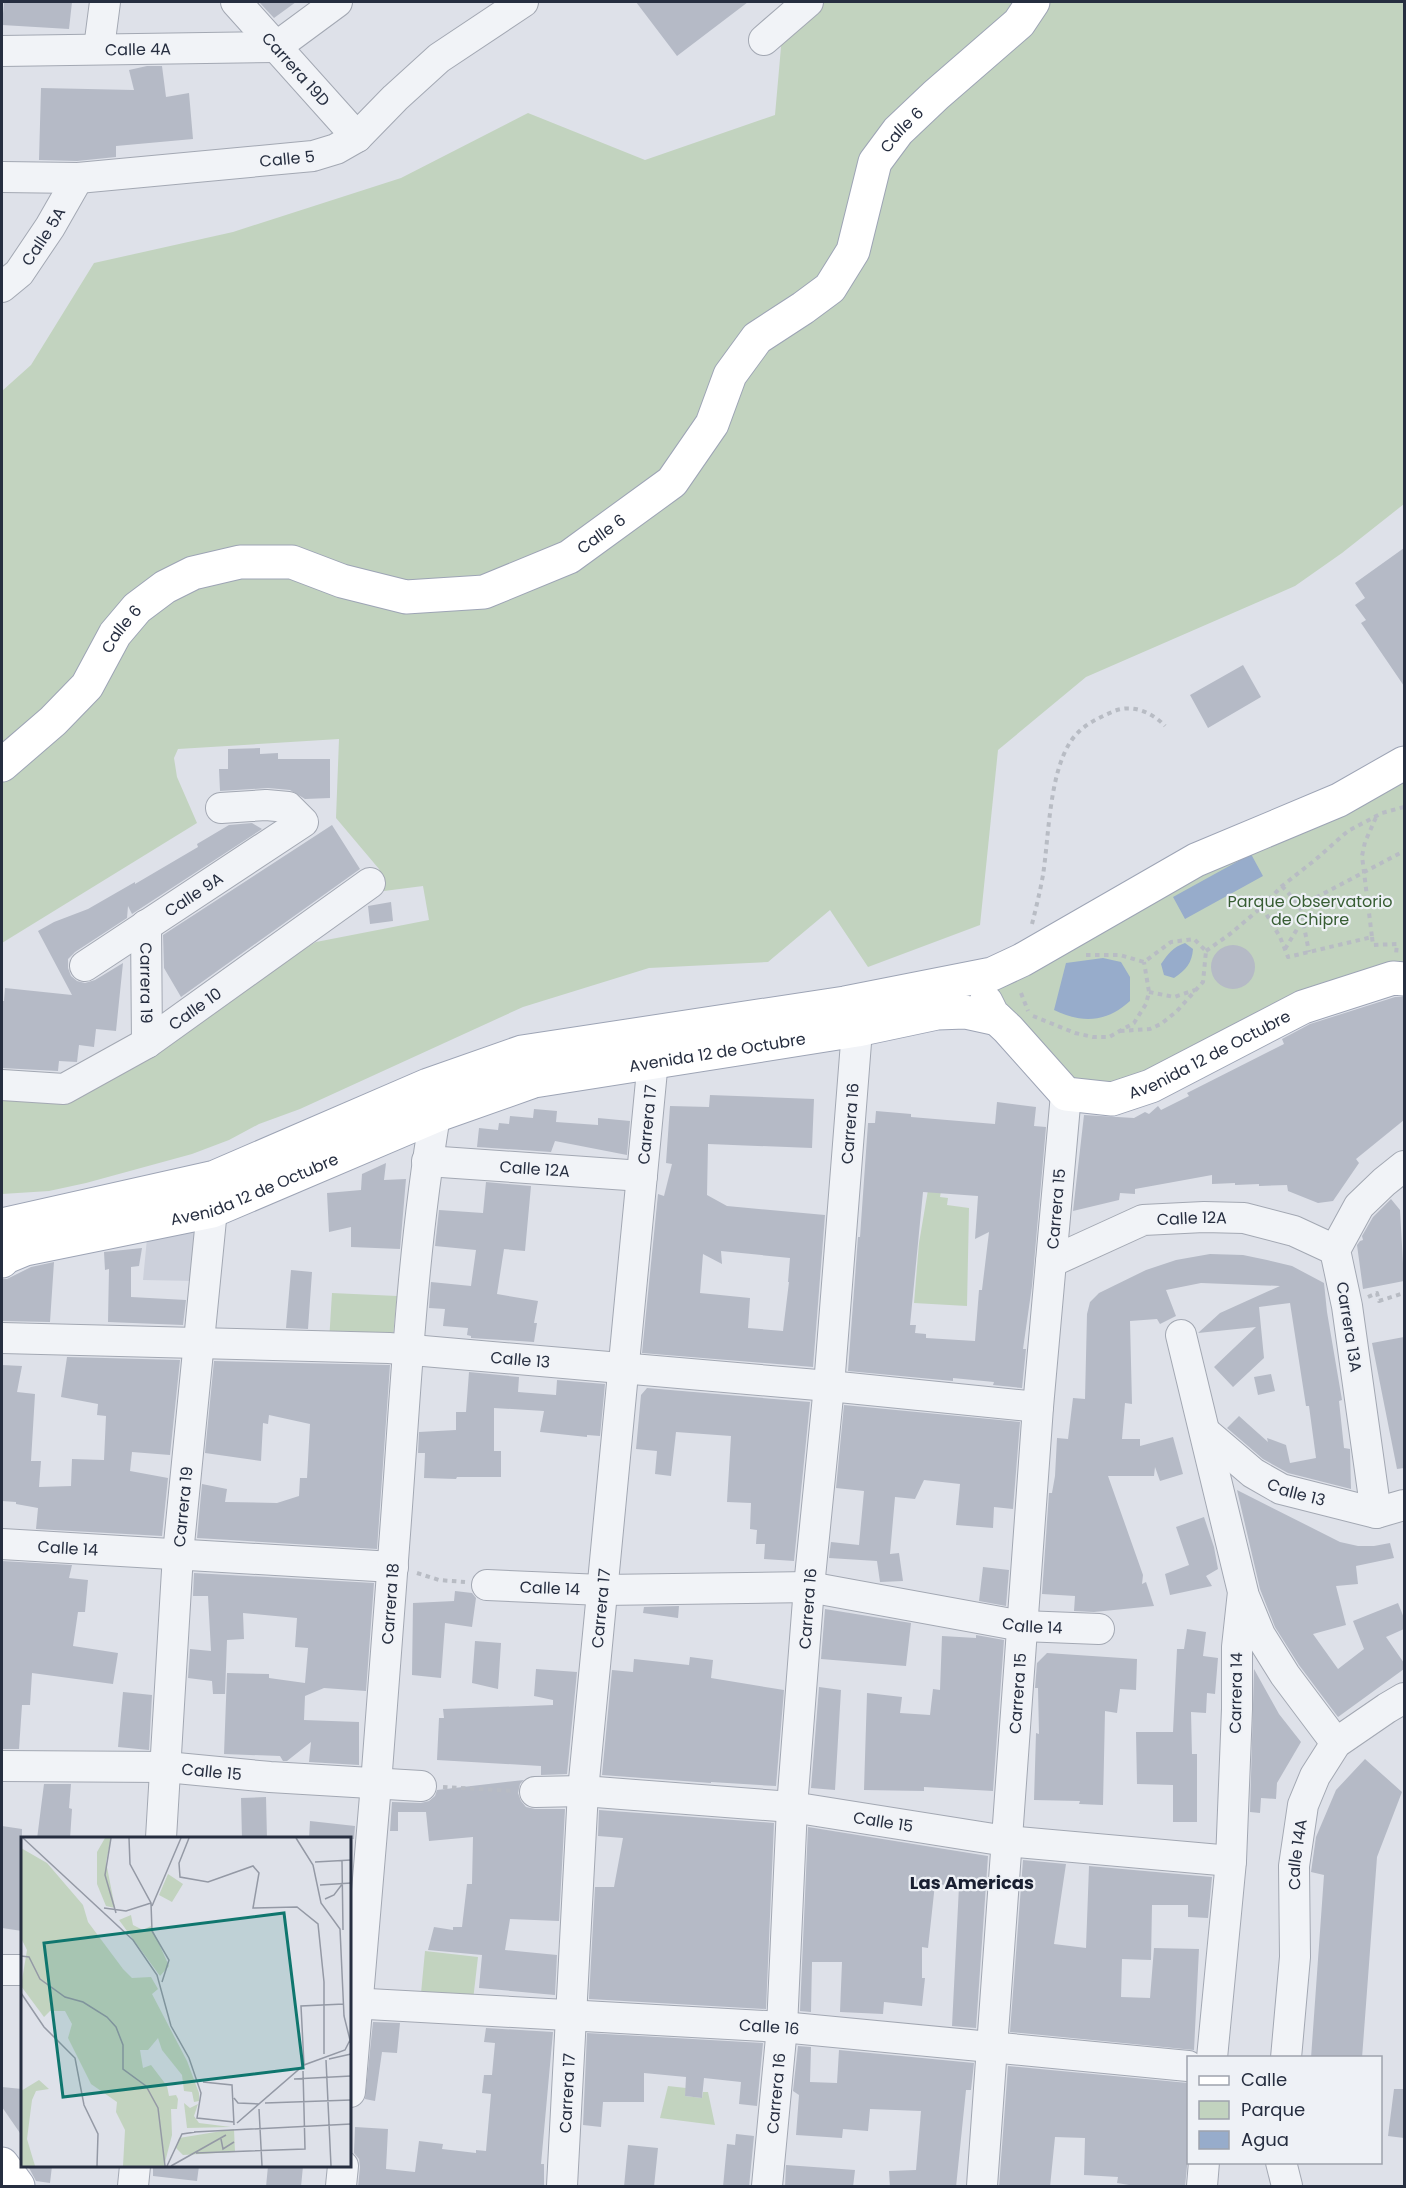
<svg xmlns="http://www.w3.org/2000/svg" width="1406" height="2188" font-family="Poppins,sans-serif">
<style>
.built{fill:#ccd0db}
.green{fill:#c2d3bf}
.water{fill:#97accb}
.building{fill:#b5bac6;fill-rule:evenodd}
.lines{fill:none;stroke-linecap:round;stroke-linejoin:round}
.minor-casing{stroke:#a3a8b3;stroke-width:32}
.major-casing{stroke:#9da4b5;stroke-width:35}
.path{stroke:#b8bcc4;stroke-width:4;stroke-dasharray:4.5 4.5;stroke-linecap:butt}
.minor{stroke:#f1f3f7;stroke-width:30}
.major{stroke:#fff;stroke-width:33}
.labels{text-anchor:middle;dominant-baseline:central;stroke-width:4.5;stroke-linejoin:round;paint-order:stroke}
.street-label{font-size:16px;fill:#262e40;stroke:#eef1f6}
.park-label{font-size:16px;fill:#375d33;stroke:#eef1f6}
.neighbourhood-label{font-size:18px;font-weight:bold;fill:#191f31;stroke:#eef1f6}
.inset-road{fill:none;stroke:#9499a5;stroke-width:1.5}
.view{fill:#0f766e;fill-opacity:0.15;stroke:#0f766e;stroke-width:3}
.inset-edge{fill:none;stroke:#262e40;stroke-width:3}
</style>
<rect width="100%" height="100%" fill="#dee1e9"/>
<!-- built -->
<path class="built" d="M200 1216 195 1281 143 1280 148 1228Z"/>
<!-- green -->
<path class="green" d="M785 2H1404V504L1342 553 1295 586 1086 677 998 750 980 925 868 967 830 910 768 962 649 968 523 1007 300 1109 259 1124 229 1140 192 1154 86 1183 49 1191 2 1194V1096H55L316 942 429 920 423 886 384 891 379 869 336 818 339 739 178 749 174 758 177 777 197 823 2 943V391L31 365 94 263 233 232 401 178 528 113 645 160 775 115Z
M1404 763V979L1151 1086 1066 1094 997 1019 992 974Z
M928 1190 941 1191 940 1197 948 1198 947 1205 969 1208 967 1306 914 1303 919 1243Z
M332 1293 397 1296 392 1346 329 1342Z
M425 1951 478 1957 472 2009 420 2004Z
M668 2086 686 2088 685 2096 702 2098 703 2092H708L715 2125 660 2118Z"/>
<!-- water -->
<path class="water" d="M1251 854 1263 876 1185 919 1173 897Z
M1185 943 1193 949C1192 963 1186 970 1174 978L1164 975 1161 964C1168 954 1173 947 1185 943Z
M1103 958 1121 962 1130 977V1001C1107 1022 1083 1024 1054 1010L1066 963Z"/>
<!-- building -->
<path class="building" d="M4 2H72L69 29 2 25Z
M259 2H296L274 18Z
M636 2H748L677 56Z
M147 66H162L166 97 189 93 193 139 116 146V157L77 161 39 160 41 88 134 90 129 70Z
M1404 548V686L1361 623 1366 620 1355 605 1365 598 1355 583Z
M1243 665 1261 697 1208 728 1190 695Z
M260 748V754L278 753V759H330V798L305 799 290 790 268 788 220 791 219 769H228V749Z
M252 823 262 829 132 914 128 906 127 918 75 952 68 959V968L71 976 77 981 85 983 95 980 123 963 116 1031 96 1029 94 1047 79 1045 77 1062 59 1061 58 1071 2 1068V1001H4L5 988 72 995 38 931 54 922 88 909 135 882V884L198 847 197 844 229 825Z
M332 825 360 869 181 997 164 968 163 935Z
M391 902 393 921 370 924 368 906Z
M1211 967a22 22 0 1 1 44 0a22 22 0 1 1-44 0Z
M1395 997H1404V1120L1356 1159 1359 1163 1333 1201 1318 1203 1288 1191 1287 1185 1259 1186V1184L1235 1185V1183L1212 1184V1175L1135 1189V1194L1120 1193 1119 1200 1073 1211 1084 1115 1134 1118 1145 1112 1149 1114 1158 1106 1161 1110 1189 1096 1187 1093 1284 1044 1282 1039 1310 1024Z
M710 1095 814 1099 812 1148 708 1144 707 1195 727 1206 825 1215 813 1367 642 1353 658 1194 664 1196 672 1164 666 1163 670 1106 709 1107ZM721 1251 790 1258 788 1282H789L783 1331 748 1328 750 1298 700 1293 703 1254 722 1264Z
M997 1102 1036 1107 1034 1126 1046 1127 1032 1286 1023 1349H1026L1022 1388 993 1385 994 1382 953 1378V1381L848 1371 858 1237H860L868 1123H875L876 1111 911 1114V1117L995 1124ZM923 1192 978 1196 975 1239 989 1232 982 1290H979L975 1341 926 1338V1334L915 1333 916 1325H910Z
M534 1109 557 1111 556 1122 598 1125V1118L630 1121 627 1155 555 1141 551 1152 477 1147 479 1128 498 1130 499 1123 509 1124 510 1116 533 1118Z
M386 1163 384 1180 406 1179 400 1249 351 1247V1227L329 1232 327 1193 361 1190 362 1174Z
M486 1182 531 1186 525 1251 504 1249 497 1294 538 1301 534 1323H537L534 1342 471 1338V1336L467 1335 468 1328 443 1326 445 1309 429 1308 431 1282 471 1286 476 1250 435 1246 439 1210 483 1213Z
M1391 1199 1400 1210 1404 1281 1363 1289 1357 1245 1360 1241 1363 1240 1362 1236 1373 1217Z
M142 1248 139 1266 131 1267V1297L186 1300 183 1325 108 1322 109 1269 105 1270 104 1252Z
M1210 1254 1243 1255 1267 1260 1292 1266 1324 1283 1327 1312 1342 1400 1339 1401 1344 1448 1350 1449 1351 1489 1288 1473 1263 1459 1227 1428 1239 1416 1268 1442 1267 1438 1286 1445 1290 1463 1316 1458 1309 1406H1306L1290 1303 1259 1307 1264 1358 1233 1387 1214 1367 1256 1327 1198 1333 1220 1313 1280 1286 1201 1283 1166 1290 1176 1316 1160 1324 1157 1319 1130 1321 1132 1404 1125 1403 1122 1439H1140V1446L1173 1437 1183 1474 1160 1481 1155 1467 1154 1476H1108L1143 1575 1142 1584 1146 1582 1154 1606 1094 1612 1074 1611 1075 1596 1042 1594 1049 1493H1052L1055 1476 1057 1438 1068 1439 1073 1398 1085 1399 1087 1314 1090 1302 1099 1293 1146 1270 1176 1260Z
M54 1262 50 1322 2 1321V1279H7L31 1267Z
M291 1270 312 1272 308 1329 286 1328Z
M1404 1337V1468L1397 1469 1372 1343Z
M67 1357 180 1360 170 1455 132 1452 130 1471 168 1478 162 1536 36 1529 38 1508 16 1504V1502L2 1501V1365L22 1366 17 1392 35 1394 31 1461H41L39 1487 71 1486 72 1459 104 1460 106 1416 97 1415 98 1404 61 1397Z
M214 1361 390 1365 377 1549 197 1538 202 1484 227 1489 225 1502 277 1503 299 1496 300 1478H307L310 1424 269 1415 268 1424 263 1423 261 1461 205 1453Z
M469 1372 519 1377 518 1392 556 1395 557 1380 605 1384 600 1436 587 1435V1437L540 1432 544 1411 494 1408V1451H501V1477H457L456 1479 424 1478 425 1453H418L419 1432 456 1430V1412H466Z
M1271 1374 1275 1391 1258 1395 1254 1377Z
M647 1388 810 1402 794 1561 764 1559 765 1544H756L757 1530 750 1529 751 1503 727 1502 731 1436 676 1432 671 1476 655 1474 657 1451 636 1449 641 1395Z
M844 1405 1020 1422 1013 1509 994 1507 993 1528 956 1525 960 1484 924 1480 915 1499 895 1497 890 1554 899 1553 903 1581 880 1582 877 1561 829 1558 831 1542 859 1545 864 1491 836 1488Z
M1237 1490 1340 1542 1358 1546H1374L1390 1543 1394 1558 1356 1566 1358 1584 1336 1586 1346 1625 1313 1634 1338 1669 1364 1649 1353 1621 1398 1603 1404 1618V1629L1386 1637 1404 1663V1669L1338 1717 1299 1665 1275 1627 1260 1589Z
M1204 1517 1214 1547 1218 1569 1206 1576 1212 1586 1170 1595 1165 1574 1189 1565 1176 1527Z
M2 1561 72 1565 69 1578 88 1580 85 1612H78L73 1646 118 1653 113 1684 32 1673 30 1705H22L19 1749H2Z
M983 1567 1009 1570 1006 1606 979 1601Z
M194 1573 374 1583 366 1691 324 1688 305 1696 304 1720 359 1722V1765L309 1762 311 1742 287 1761H283L280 1756 224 1754 227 1673 269 1674V1678L305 1683 308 1648 295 1647 297 1618 243 1613 244 1639 227 1640 225 1694H213L212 1681 188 1678 190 1649 211 1651 208 1596H193Z
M455 1591 472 1593 476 1598 472 1627 445 1623 441 1678 412 1675 413 1603 454 1601Z
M679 1606 678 1618 643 1613 644 1607Z
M825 1609 911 1623 906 1666 821 1659Z
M1187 1629 1206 1632 1203 1656 1218 1658 1215 1694 1207 1693 1206 1713 1191 1712 1192 1754H1197V1822H1173V1785L1137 1784 1136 1732H1173L1177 1649H1184Z
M976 1635 1004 1640 993 1791 924 1787V1791L864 1790 867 1693 902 1697 900 1713 930 1715 933 1689 940 1690 942 1636 976 1638Z
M475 1641 501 1643 498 1689 472 1683Z
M1047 1653 1137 1659 1136 1690 1120 1689 1117 1713 1105 1711 1103 1805 1079 1804 1080 1801 1034 1800 1036 1733 1039 1734 1038 1688H1035L1037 1663Z
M690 1657 713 1660 711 1678 784 1690 776 1786 711 1782V1783L602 1775 612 1670 633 1672 634 1659 689 1665Z
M536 1669 577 1672 567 1774 541 1775V1766L437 1760 439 1718H444L443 1709 553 1705V1700L534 1696Z
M1254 1669 1279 1714 1301 1742 1277 1783 1276 1799 1261 1798 1260 1813 1250 1812Z
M819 1687 841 1690 835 1790 811 1788Z
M123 1692 152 1695 149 1750 118 1747Z
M1365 1759 1402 1792 1377 1857 1362 2058H1311L1324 1875 1311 1872 1316 1837 1336 1790Z
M524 1780 520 1784 518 1793 521 1801 526 1807 535 1809H565L559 1921 510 1919 505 1950 557 1955 555 1995 479 1988 482 1955 428 1950 434 1927 453 1930V1927H462L467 1884H472L473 1837 429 1841 426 1812H398V1831H390L392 1802 421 1803 429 1801 435 1796 437 1790Z
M44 1784H71L69 1808 72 1809 70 1839H37Z
M266 1797 267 1839H242L241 1798Z
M599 1810 774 1823 766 2009 589 1999 595 1887H614L623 1838 598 1836Z
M310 1821 355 1826 354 1839H309Z
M2 1826 22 1829V1931L2 1928Z
M808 1827 988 1856 976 2028 952 2026 959 1886 935 1884 928 1948 922 1947V1978H925L922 2006 884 2002 883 2014 840 2012 842 1962H812L811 2012 800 2011Z
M1023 1860 1066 1864 1054 1944 1086 1948 1089 1866 1212 1877 1208 1918 1188 1917V1905H1152L1151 1960 1122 1959 1121 1997 1150 1998 1154 1948 1199 1949 1194 2050 1010 2032Z
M373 2022 400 2023 397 2053 382 2052 375 2101 365 2099Z
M486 2028 553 2032 541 2164H544V2187H358L360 2167 359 2159 354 2153 355 2127 388 2129 386 2169 415 2172 419 2141 443 2144 442 2149 476 2153V2150L486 2151 491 2094 482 2093 484 2075H492L495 2043 484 2042Z
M587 2033 763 2043 757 2106 739 2104 741 2082 704 2078 702 2098 685 2096 686 2077 644 2073V2102H603L601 2127 583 2125Z
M798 2046 811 2047 810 2082 837 2083 839 2050 974 2063 971 2090H966L956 2187H890L889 2171 916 2170 921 2111 870 2109 868 2131 843 2129 842 2138 796 2135 799 2095 793 2091Z
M1008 2066 1188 2083V2156L1185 2187H1141L1117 2183 1118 2177 1084 2175 1085 2138 1055 2137 1050 2187H999Z
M2 2087 22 2089V2136L2 2107Z
M1394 2089H1404V2138L1388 2136Z
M736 2134 754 2136 749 2187H723L727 2144 735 2145Z
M628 2145 658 2148 654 2187H624Z
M786 2165 855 2170 853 2187H785Z
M28 2166H52L50 2183 36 2181Z
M153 2166H199L197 2181 153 2176Z
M268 2166H303L301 2187H266Z"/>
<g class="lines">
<!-- minor casing -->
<g class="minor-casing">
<g id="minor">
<path id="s1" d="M236 2 357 137"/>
<path d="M764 40 808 2"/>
<path d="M99 48 105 2"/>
<path id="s2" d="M2 51 276 47 337 2"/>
<path id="s3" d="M2 177 78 178 313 156 336 149 357 137 395 98 439 58 523 2"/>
<path id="s4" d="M2 287 19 273 50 227 78 178"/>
<path id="s5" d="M146 925 147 1043"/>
<path id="s6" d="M85 966 303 822 288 807 266 805 221 808"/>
<path id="s7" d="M2 1085 64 1089 147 1043 370 883"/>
<path id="s8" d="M427 1161 642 1176"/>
<path id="s9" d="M1051 1262 1143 1220 1204 1217 1244 1218 1294 1231 1335 1250"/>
<path d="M1181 1335 1243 1592 1237 1647V1709L1231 1861 1212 2058"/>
<path id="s10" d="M2 1338 389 1348 829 1386 1038 1407"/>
<path id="s11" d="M1205 1432 1253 1473 1281 1489 1376 1513 1404 1505"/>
<path d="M1376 1513 1347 1306 1335 1250 1359 1206 1384 1182 1404 1166"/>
<path id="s12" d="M2 1544 393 1567"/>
<path id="s13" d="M487 1585 602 1590 809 1587 1022 1626 1099 1629"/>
<path d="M1244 1596 1260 1635 1285 1675 1336 1743"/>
<path id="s14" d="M2 1766 166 1767 270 1777 421 1786"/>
<path id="s15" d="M535 1792 583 1791 792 1807 1006 1841 1231 1861"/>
<path id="s16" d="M161 1838 178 1554 214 1189"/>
<path d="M2 1970H22"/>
<path id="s17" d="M350 2003 782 2027 1188 2066"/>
<path id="s18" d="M1286 2058 1295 1957 1294 1866 1303 1805 1315 1776 1336 1743 1387 1708 1404 1698"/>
<path id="s19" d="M350 2092C366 1910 381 1729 394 1547 405 1404 411 1257 435 1116"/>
<path d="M1281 2162 1287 2186"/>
<path d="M133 2186 135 2166"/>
<path d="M341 2186 343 2166"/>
<path id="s20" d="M562 2186 583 1791 655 1039"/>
<path id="s21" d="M767 2186 782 2027 792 1807 809 1587 829 1386 857 1030"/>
<path id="s22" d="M982 2186 1038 1407 1066 1094"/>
<path d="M1202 2186 1204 2162"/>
</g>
</g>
<!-- major casing -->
<g class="major-casing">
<g id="major">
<path id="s23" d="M2 765 53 721 87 686 115 634 137 608 165 587 193 573 240 562H292L342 581 406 597 484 592 569 557 672 482 712 424 730 375 757 338 803 308 830 288 853 251 875 162 898 131 936 95 1019 23 1033 2"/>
<path id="s24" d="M986 1002 992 1014 1008 1029 1066 1094 1112 1099 1151 1086 1303 1007 1393 978 1404 979"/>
<path d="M2 1225 215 1177 428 1085 522 1052 845 1003 992 974 1022 960 1196 860 1339 800 1404 763"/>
<path id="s25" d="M2 1261 6 1257 25 1249 212 1211 435 1116 534 1081 857 1030 937 1013 965 1012 997 1019"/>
<path d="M2 2164 18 2186"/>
</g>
</g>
<!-- path -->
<path class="path" d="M1282 886 1300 906 1309 952
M1300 906 1404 851
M1262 907 1280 937 1288 957 1372 937 1362 856 1365 842 1377 815
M1032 924C1036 908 1040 892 1043 875 1049 836 1049 774 1071 741 1081 726 1096 719 1112 712 1131 703 1152 712 1165 726
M1372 937 1373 945 1397 944 1396 954
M1285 949 1302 921
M1206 951 1230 934 1262 907 1282 886 1315 860 1348 831 1382 813 1404 807
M1086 955H1120L1144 962
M1149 992 1174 997 1195 990
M1021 993 1028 1011
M1033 1016 1075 1033 1093 1037H1109L1134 1023 1146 1004 1149 992 1144 962
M1120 1031 1150 1029 1161 1024 1177 1011 1203 982 1206 951 1194 939 1171 942 1144 962
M1368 1297 1377 1293 1379 1301 1404 1293
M417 1573 439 1580 465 1582
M443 1787 513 1791"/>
<!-- minor -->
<use href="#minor" class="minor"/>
<!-- major -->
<use href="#major" class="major"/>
</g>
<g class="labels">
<!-- street labels -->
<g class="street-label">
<text stroke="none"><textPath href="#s2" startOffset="136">Calle 4A</textPath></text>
<text stroke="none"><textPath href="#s1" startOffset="90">Carrera 19D</textPath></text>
<text stroke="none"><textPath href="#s23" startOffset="1227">Calle 6</textPath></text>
<text stroke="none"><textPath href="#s3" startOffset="286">Calle 5</textPath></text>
<text stroke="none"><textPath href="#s4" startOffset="66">Calle 5A</textPath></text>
<text stroke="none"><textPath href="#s23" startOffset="705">Calle 6</textPath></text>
<text stroke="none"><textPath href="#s23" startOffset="183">Calle 6</textPath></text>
<text stroke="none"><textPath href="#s6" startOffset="130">Calle 9A</textPath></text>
<text stroke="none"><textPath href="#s5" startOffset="58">Carrera 19</textPath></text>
<text stroke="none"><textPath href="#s7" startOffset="216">Calle 10</textPath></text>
<text stroke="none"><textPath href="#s25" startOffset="750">Avenida 12 de Octubre</textPath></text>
<text stroke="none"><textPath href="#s24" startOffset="276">Avenida 12 de Octubre</textPath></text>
<text stroke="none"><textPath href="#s21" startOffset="1066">Carrera 16</textPath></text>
<text stroke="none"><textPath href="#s20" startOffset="1065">Carrera 17</textPath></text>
<text stroke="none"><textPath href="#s8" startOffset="108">Calle 12A</textPath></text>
<text stroke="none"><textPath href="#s25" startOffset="264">Avenida 12 de Octubre</textPath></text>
<text stroke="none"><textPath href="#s22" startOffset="980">Carrera 15</textPath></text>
<text stroke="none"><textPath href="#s9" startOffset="150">Calle 12A</textPath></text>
<text transform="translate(1349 1327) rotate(81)">Carrera 13A</text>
<text stroke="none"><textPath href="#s10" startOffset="519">Calle 13</textPath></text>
<text stroke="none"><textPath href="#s11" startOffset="111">Calle 13</textPath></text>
<text stroke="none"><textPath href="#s16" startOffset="332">Carrera 19</textPath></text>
<text stroke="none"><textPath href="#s12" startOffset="66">Calle 14</textPath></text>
<text stroke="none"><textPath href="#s13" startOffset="63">Calle 14</textPath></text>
<text stroke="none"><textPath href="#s19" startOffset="490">Carrera 18</textPath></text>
<text stroke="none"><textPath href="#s21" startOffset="579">Carrera 16</textPath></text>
<text stroke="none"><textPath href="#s20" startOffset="579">Carrera 17</textPath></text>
<text stroke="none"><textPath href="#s13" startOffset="549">Calle 14</textPath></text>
<text transform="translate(1236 1693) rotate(-89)">Carrera 14</text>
<text stroke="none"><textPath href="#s22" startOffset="494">Carrera 15</textPath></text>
<text stroke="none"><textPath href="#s14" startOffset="210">Calle 15</textPath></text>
<text stroke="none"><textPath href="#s15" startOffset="350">Calle 15</textPath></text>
<text stroke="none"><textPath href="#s18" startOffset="204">Calle 14A</textPath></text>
<text stroke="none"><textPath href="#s17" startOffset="420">Calle 16</textPath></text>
<text stroke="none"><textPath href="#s21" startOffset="93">Carrera 16</textPath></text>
<text stroke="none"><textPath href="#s20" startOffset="93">Carrera 17</textPath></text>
</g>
<!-- park labels -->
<g class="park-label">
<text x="1310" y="901">Parque Observatorio<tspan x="1310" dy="18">de Chipre</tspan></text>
</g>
<!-- neighbourhood labels -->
<g class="neighbourhood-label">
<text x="972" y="1882">Las Americas</text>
</g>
</g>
<!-- overview -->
<g transform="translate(21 1837)">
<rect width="330" height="330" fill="#dee1e9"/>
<path d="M84 1H90L85 25 94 71 85 69 76 47V15ZM0 11 26 26 62 68 67 85 102 132 111 141 130 140 137 152 131 157 166 224 178 256V264L173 265 171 255 163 254 161 238 141 213 137 201 127 213H119L122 231 130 228 146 249 148 259 155 258 157 262 156 272H150L151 298 143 329H102L104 293 95 275 96 265 70 247 47 201 51 187 44 174H29L23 180 0 149 6 113 0 101ZM147 37 162 47 151 65 138 58ZM110 78 112 88 122 93 130 89 148 129 139 139 98 83ZM18 243 28 252 15 254 11 263 6 302 14 329H0V254ZM163 266 169 271 177 267 173 279 178 286 210 290 166 291ZM213 292 214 315 162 318 155 311 158 301Z" fill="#c2d3bf"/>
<path class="inset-road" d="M2 1 112 103 136 138 150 189 168 221 180 256 176 281 213 285M90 1 84 38 95 76M108 1 109 27 130 66 131 94 148 123 141 145M168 1 158 26 159 40 187 45 232 29 238 36 232 71 276 70 297 87 303 145V217M275 1 292 28 300 66 319 92 323 179 330 207M321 24 322 93M294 25 330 23M299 48 330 46M304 62 313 58 322 46M131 69 160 1M83 71 105 74 130 66M0 119 8 120 19 142 44 160 62 165 86 180 95 190 102 208V232L125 249 137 271 144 329M0 156 23 190 54 221 63 268 77 297 76 329M308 222 330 217M305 223 310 329M283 228 280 169 323 167M273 242 330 239M182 245 211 248 213 288M213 261 217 266 238 267M244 266 330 263M238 272 241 329M216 286 283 228 324 213 329 203M173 295 330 287M200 302 202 312 213 305M175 316 284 312 282 234M146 329 161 297 175 295M150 329 205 298"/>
<path class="view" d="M263 76 282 231 42 260 23 106Z"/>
<rect width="330" height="330" class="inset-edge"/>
</g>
<!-- border -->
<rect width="1406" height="2188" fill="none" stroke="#262e40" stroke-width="6"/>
<!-- legend -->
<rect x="1187" y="2056" width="195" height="108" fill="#eef1f6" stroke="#9ea3ad" stroke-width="1.5"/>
<rect x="1199" y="2076" width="30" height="9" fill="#ffffff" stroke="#9ea3ad" stroke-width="1.5"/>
<text x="1241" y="2086" font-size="18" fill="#262e40">Calle</text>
<rect x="1199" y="2101" width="30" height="18" fill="#c2d3bf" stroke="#9ea3ad" stroke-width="1.5"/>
<text x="1241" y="2116" font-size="18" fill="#262e40">Parque</text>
<rect x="1199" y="2131" width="30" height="18" fill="#97accb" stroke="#9ea3ad" stroke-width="1.5"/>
<text x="1241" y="2146" font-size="18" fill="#262e40">Agua</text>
</svg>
